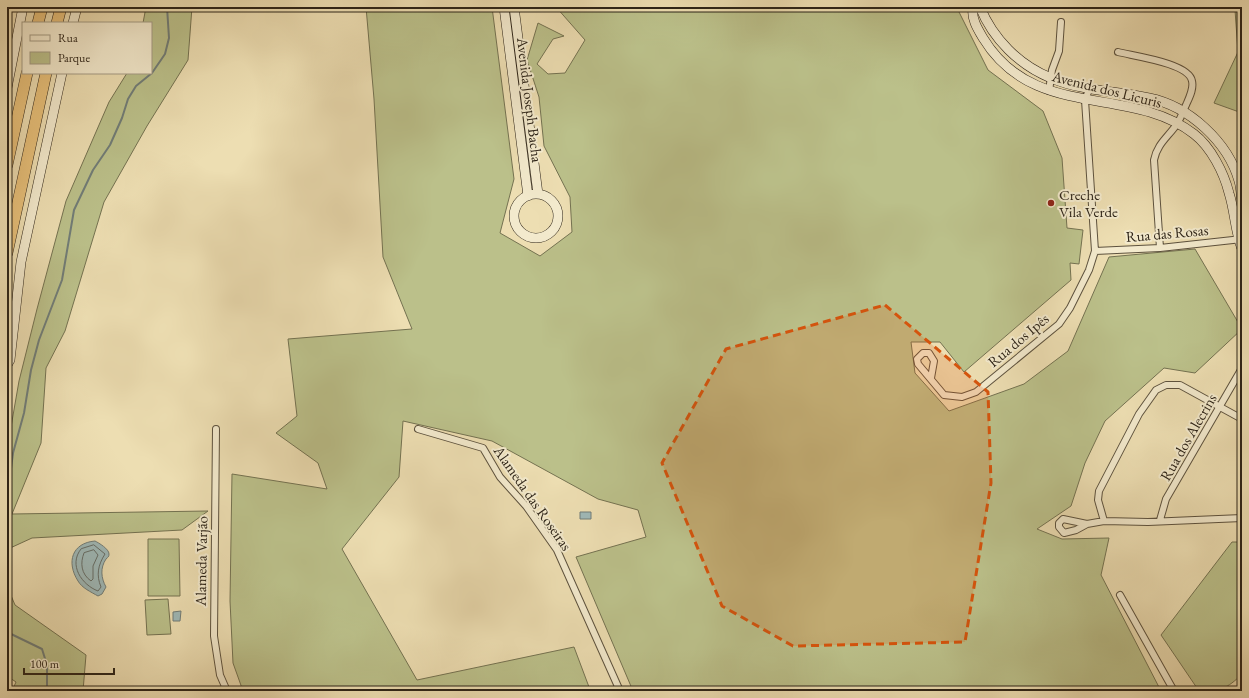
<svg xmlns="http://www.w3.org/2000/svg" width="1249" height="698" font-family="'EB Garamond',serif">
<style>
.green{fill:#bbc08a;stroke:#747251}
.water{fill:#9fb9b8;stroke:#717d78}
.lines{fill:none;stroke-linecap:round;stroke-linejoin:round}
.shore{stroke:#666e68;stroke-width:1}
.stream{stroke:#717d78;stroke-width:2}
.street-casing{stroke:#5d523e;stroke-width:8}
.secondary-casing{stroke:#2d2418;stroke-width:10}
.highway-casing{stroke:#2d2418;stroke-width:12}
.street{stroke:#f3eacd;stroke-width:6}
.secondary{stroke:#f3eacd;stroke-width:9}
.highway{stroke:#e6bf79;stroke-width:11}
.marked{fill:#d5540d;fill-opacity:0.2;stroke:#d5540d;stroke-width:3;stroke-dasharray:8 5;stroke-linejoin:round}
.poi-dot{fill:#8f2418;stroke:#f3eacd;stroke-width:1.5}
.labels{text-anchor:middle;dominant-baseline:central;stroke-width:4;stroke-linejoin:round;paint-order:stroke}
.street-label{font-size:15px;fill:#2d2418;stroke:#f3eacd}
.poi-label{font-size:15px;fill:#2d2418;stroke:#f3eacd;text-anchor:start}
</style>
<rect width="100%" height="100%" fill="#eddeb2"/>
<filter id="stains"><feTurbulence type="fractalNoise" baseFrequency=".005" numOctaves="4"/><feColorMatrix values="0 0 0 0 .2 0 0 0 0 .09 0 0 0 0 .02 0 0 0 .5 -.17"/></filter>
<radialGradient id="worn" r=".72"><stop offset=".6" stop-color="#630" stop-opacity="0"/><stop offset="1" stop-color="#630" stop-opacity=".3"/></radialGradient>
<!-- green -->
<path class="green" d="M146 7H192L188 60 147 126 104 202 65 331 46 368 41 443 12 514 208 511 182 530 32 538 8 549 7 552V450L19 381 37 309 66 201 109 102 127 73H151V23H143Z
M366 7H492L514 179 500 233 540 256 572 232 570 197 544 146 539 97 527 60 538 23 564 36 553 39 537 64 548 74 565 73 585 40 556 7H958V10L988 70 1043 111 1062 158 1067 228 1083 230 1079 264 1070 263 1071 280 964 372 940 342H911L915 373 949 411 1024 384 1068 351 1109 257 1195 249 1242 329 1195 373 1164 368 1105 421 1085 463 1071 506 1037 529 1062 539 1109 538 1101 575 1161 691H633L576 557 646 537 638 510 598 499 492 441 403 421 399 477 342 549 417 680 574 647 589 687 576 691H243L233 663 230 601 232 474 327 489 318 463 276 433 297 416 288 339 412 329 383 257 374 99Z
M1226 7H1242V113L1214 103 1238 52 1235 10Z
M148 539H179L180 596H148Z
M1232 542H1242V674C1227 689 1220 691 1199 691L1161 635Z
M7 586 15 605 86 655 83 691H12L16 682 7 676Z
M168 599 171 634 147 635 145 600Z"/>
<!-- water -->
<path class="water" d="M580 512H591V519H580Z
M95 541C99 543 109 549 109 554 109 557 108 557 106 559 100 568 101 578 106 587L102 594 98 596C91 592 82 588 78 581 66 562 72 543 95 541Z
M181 611 180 621H173V612Z"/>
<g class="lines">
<!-- shore -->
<path class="shore" d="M94 545 105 554C98 565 96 575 101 587L98 591C82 585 68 565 81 549Z
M94 550 98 555 93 566V579L91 581C81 574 80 563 84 553Z"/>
<!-- stream -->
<path class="stream" d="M7 499 13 453 24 413 31 370 39 340 62 280 74 210 93 170 110 145 122 118 128 99 136 86 152 73 165 54 169 38 167 7
M7 632 42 649 47 665V691"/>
<!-- street casing -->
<g class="street-casing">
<path id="street" d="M1118 52C1133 56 1189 63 1192 81 1194 89 1189 98 1186 105 1183 111 1181 118 1177 124 1168 137 1157 144 1154 160L1160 248
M1049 91 1052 70 1059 51 1061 22
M1095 251 1160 248 1242 239
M931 378 934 361 929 353H923L917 359 918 364 944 395 962 397 976 392 1059 324 1070 308 1089 270 1095 251 1085 100 1090 87
M216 429 214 636 220 675 227 691
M418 429 483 448 500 477 526 506 557 550 620 691
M1160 520 1166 499 1242 368
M1104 521 1098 500 1099 491 1139 414 1156 390 1166 385H1180L1242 419
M1087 524 1063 519 1059 523V527L1064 533 1076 530 1087 524 1104 521 1148 522 1242 518
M1120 595 1174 691"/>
</g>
<!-- secondary casing -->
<g class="secondary-casing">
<path id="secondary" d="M504 7 528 196
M514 7 538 194
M973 7C971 18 977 28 983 38 1034 122 1130 84 1194 134 1211 147 1224 173 1229 193 1235 212 1235 231 1242 249
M980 7C993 39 1019 65 1051 78 1081 91 1117 91 1149 98 1189 106 1228 142 1239 181 1241 188 1241 195 1242 202
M73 23 77 7
M7 88 23 7
M514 216a22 22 0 1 1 44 0a22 22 0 1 1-44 0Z
M7 365 10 360 21 262 62 73"/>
</g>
<!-- highway casing -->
<g class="highway-casing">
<path id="highway" d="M38 23 42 7
M57 23 61 7
M7 165 27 73
M7 253 46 73"/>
</g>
<!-- street -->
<use href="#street" class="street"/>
<!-- secondary -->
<use href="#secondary" class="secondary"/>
<!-- highway -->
<use href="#highway" class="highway"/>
</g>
<!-- marked area -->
<path class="marked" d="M885 305 988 392 991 483 965 642 793 646 722 606 662 463 726 349Z"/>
<!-- markers -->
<circle class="poi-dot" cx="1051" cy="203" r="4"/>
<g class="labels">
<!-- street labels -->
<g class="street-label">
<text transform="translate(1107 89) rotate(14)">Avenida dos Licuris</text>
<text transform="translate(530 100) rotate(83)">Avenida Joseph Bacha</text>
<text transform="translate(1167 233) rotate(-5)">Rua das Rosas</text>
<text transform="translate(1018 340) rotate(-40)">Rua dos Ipês</text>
<text transform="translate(1188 437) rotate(-60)">Rua dos Alecrins</text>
<text transform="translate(533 498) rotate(55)">Alameda das Roseiras</text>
<text transform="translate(201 561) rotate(-89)">Alameda Varjão</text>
</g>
<!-- poi labels -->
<g class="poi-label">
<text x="1059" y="194">Creche<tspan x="1059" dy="17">Vila Verde</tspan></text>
</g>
</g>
<!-- margin -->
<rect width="1249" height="698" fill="none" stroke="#eddeb2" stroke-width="24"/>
<rect x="8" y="8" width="1233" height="682" fill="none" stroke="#2d2418" stroke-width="2"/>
<rect x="12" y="12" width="1225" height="674" fill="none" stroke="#2d2418"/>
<!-- legend -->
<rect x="22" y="22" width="130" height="52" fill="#f3eacd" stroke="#a49b85"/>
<rect x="30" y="35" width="20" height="6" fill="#f3eacd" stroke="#a49b85"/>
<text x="58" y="42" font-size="12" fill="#2d2418">Rua</text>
<rect x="30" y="52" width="20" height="12" fill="#bbc08a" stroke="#a49b85"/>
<text x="58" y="62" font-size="12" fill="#2d2418">Parque</text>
<!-- scale -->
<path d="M24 668v6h90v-6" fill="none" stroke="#2d2418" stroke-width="2"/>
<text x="30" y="668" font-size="12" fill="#2d2418" stroke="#f3eacd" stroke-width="3" paint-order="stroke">100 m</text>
<rect width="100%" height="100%" filter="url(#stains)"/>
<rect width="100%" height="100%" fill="url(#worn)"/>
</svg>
